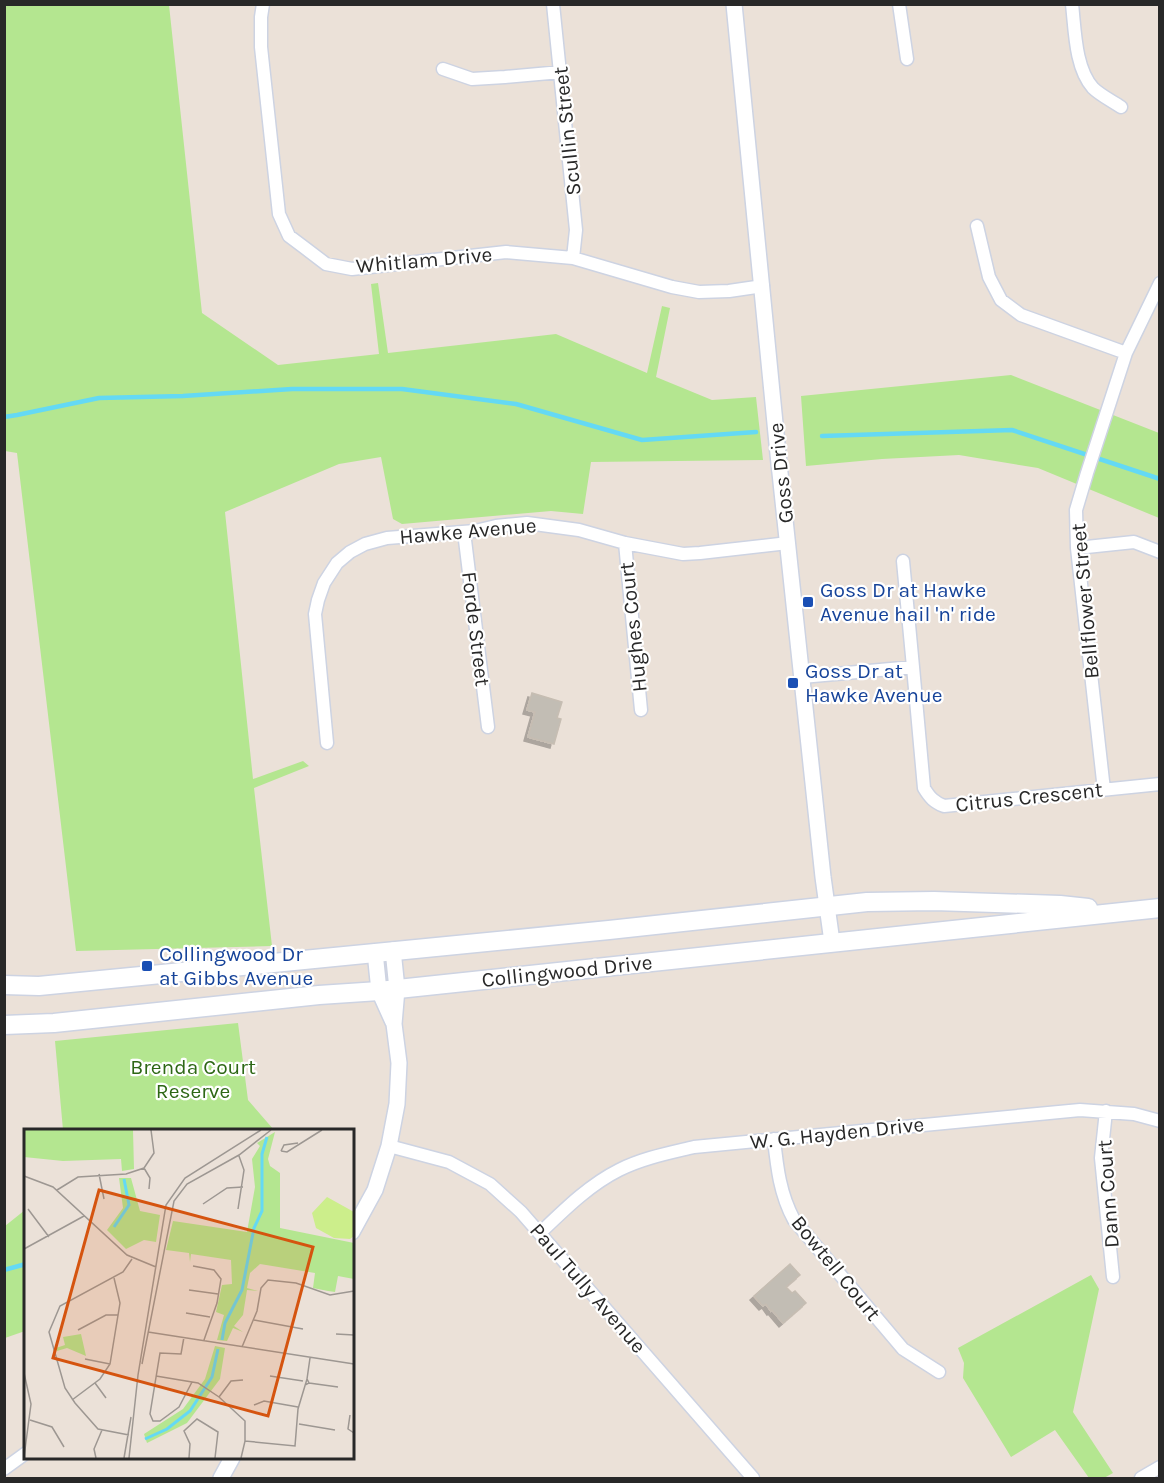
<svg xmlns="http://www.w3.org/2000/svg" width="1164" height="1483" font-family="Karla,sans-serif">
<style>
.green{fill:#b4e690}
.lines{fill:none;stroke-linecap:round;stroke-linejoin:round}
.stream{stroke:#64d9f4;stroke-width:4.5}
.building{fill:#c2bdb4;stroke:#c6bdb2;stroke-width:1.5;filter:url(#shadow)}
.minor-casing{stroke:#cdd3e2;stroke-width:15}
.tertiary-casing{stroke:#cdd3e2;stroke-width:18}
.secondary-casing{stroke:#cdd3e2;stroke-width:21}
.minor{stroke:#fff;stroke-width:12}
.tertiary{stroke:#fff;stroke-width:15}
.secondary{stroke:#fff;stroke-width:18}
.transit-dot{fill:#1a4fb4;stroke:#fff;stroke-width:2}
.labels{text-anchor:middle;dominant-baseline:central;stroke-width:4.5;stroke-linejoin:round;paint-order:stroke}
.street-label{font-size:21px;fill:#282828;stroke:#fff}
.transit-label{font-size:21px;fill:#164399;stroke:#fff;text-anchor:start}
.park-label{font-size:21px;fill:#2d6715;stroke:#fff}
.inset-river{fill:none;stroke:#64d9f4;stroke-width:3}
.inset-road{fill:none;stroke:#9d9792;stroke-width:1.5}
.view{fill:#d5540f;fill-opacity:0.15;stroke:#d5540f;stroke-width:3}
.inset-edge{fill:none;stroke:#282828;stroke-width:3}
</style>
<defs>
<filter id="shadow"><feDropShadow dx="-4" dy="4" stdDeviation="0" flood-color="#0004"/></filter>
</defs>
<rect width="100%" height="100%" fill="#ebe1d8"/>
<!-- green -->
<path class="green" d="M4 5H169L202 313 278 365 379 354 371 284 378 283 388 353 556 334 647 373 662 306 670 308 656 377 712 400 756 397 763 460 591 462 583 514 551 511 402 524 393 519 381 457 339 464 225 512 253 779 303 761 309 766 254 788 272 946 76 951 17 453 5 451Z
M1011 375 1159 433V518L1038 468 959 455 882 459 806 466 801 396Z
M238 1023 248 1100 274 1130H63L55 1041Z
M25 1210V1331L5 1338V1226Z
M1091 1275 1099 1289 1073 1412 1113 1473 1104 1478H1089L1055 1430 1011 1457 963 1378 964 1363 958 1348Z"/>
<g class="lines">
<!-- stream -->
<path class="stream" d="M4 417 17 415 99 398 183 396 292 389H402L516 404 642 440 756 432
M822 436 1012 430 1160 479
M4 1270 26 1264"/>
</g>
<!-- building -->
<path class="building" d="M532 693 562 702 557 718 561 719 554 744 528 737 535 712 527 710Z
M790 1264 800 1275 786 1287 792 1293 795 1291 806 1303 783 1323 772 1310 771 1311 766 1304 763 1306 754 1296Z"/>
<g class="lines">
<!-- minor casing -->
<g class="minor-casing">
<path id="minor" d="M263 4 261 17V47L279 214 289 236 305 248 326 264 352 269 506 252 573 258 672 287 699 292 729 291 763 286
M553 4 576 230 573 258
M899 4 907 59
M1072 4C1075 30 1075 68 1093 88 1100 95 1112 101 1121 107
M443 69 472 79 505 77 561 72
M977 226 989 277 1001 300 1021 315 1126 353
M464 532 488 727
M625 543 641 710
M1077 548 1134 542 1160 552
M903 561 913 667
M802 677 913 667 924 788C930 798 934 802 944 806L1160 784
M327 743 315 614 318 600 324 583 337 563 350 552 365 544 387 538 475 531 496 526 527 523 579 530 625 543 683 554 700 553 788 543
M1104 790 1077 548 1076 510 1087 473 1126 353 1160 283
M1106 1111 1101 1158 1113 1277
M774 1139C777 1168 780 1194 794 1220L903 1349 939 1372
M389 1146 449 1162 490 1184 521 1212 753 1478
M540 1233C564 1210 589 1185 619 1170 643 1158 669 1153 694 1147L1080 1110 1134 1114 1160 1121
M4 1469 26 1453
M1141 1478 1160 1467"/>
</g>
<!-- tertiary casing -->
<g class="tertiary-casing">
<path id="tertiary" d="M734 4 778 454 823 877 832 942
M375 952 379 991 393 1022
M352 1232 375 1190 389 1146 397 1104 399 1063 394 1024 397 989 393 950
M221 1478 232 1458"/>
</g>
<!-- secondary casing -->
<g class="secondary-casing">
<path id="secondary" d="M4 985 39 986 609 930 867 902 934 901 1060 905 1088 908
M4 1025 54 1023 319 995 379 991 1160 908"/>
</g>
<!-- minor -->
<use href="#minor" class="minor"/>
<!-- tertiary -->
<use href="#tertiary" class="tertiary"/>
<!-- secondary -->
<use href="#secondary" class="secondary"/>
</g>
<!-- markers -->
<g class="transit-dot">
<rect x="802" y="596" width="12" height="12" rx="3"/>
<rect x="787" y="677" width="12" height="12" rx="3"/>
<rect x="141" y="960" width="12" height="12" rx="3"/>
</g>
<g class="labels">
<!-- street labels -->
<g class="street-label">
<text transform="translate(567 131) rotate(-96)">Scullin Street</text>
<text transform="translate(424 260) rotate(-5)">Whitlam Drive</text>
<text transform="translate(781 473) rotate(-96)">Goss Drive</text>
<text transform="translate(468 531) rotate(-5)">Hawke Avenue</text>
<text transform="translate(1085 601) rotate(-95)">Bellflower Street</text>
<text transform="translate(633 627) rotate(-96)">Hughes Court</text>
<text transform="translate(476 629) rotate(83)">Forde Street</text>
<text transform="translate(1029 797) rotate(-6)">Citrus Crescent</text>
<text transform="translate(567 971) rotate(-6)">Collingwood Drive</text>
<text transform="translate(837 1133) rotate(-6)">W. G. Hayden Drive</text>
<text transform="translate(1108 1194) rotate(-94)">Dann Court</text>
<text transform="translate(836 1268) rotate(51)">Bowtell Court</text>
<text transform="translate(588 1288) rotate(49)">Paul Tully Avenue</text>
</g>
<!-- transit labels -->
<g class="transit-label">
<text x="820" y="590">Goss Dr at Hawke<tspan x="820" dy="24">Avenue hail 'n' ride</tspan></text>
<text x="805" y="671">Goss Dr at<tspan x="805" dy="24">Hawke Avenue</tspan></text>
<text x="159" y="954">Collingwood Dr<tspan x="159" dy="24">at Gibbs Avenue</tspan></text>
</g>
<!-- park labels -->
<g class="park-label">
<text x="193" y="1067">Brenda Court<tspan x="193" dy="24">Reserve</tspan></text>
</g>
</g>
<!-- overview -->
<g transform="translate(24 1129)">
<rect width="330" height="330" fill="#ebe1d8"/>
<path d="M0 1H109L110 40 98 42 97 30 39 32 0 28ZM251 3 244 30 246 37 256 44V99L330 114V150L314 147 311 163 304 162 289 159 291 144 236 135 226 144 223 159 234 162 223 161 219 186 210 197 219 203 209 199 203 212 193 211 200 186 192 183 198 156 208 155 207 131 167 125 166 133 165 124 142 121 149 92 223 103 231 58 228 30 236 17 233 14ZM95 49H107L116 82 136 86 132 113 120 111 102 120 83 101 99 79ZM57 205 62 227 43 219 33 222 32 219 41 216 39 208ZM191 217 201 219 196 250 163 294 123 314 120 305 159 280 181 250Z" fill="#b4e690"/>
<path d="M303 68 330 83V107L326 110 310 109 292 99 288 84Z" fill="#ccee8b"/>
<path class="inset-river" d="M90 98 105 76 100 50M198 211 201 194 218 161 230 99 238 82V25L243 8M121 310 143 300 166 282 188 248 194 220"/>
<path class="inset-road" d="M257 22 263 23 298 1M257 22 260 16 274 14M120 39 126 49 125 60M75 45 80 70M0 47 29 58 103 126 132 138M33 61 54 48 102 45 120 39 130 24 127 1M179 75 203 59 219 58M4 80 25 108M214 80 220 41 215 27M0 120 60 87M169 137 190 141 197 150 193 174 180 211M165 161 194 165M162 184 186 188M230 191 279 200M54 201 82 186H94M124 203 330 235M312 205 330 206M160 208 157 225 136 224 126 285 129 292H136L155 278 168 253M218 218 233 182 237 159 244 151 272 154 306 166 330 162M61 230 86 235M118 235 150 72 163 55 215 26 247 1M0 244 7 275 0 328M132 247 174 254 195 268 221 292V312M246 247 279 252M283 250 286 229M71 254 82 269M285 254 314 258M195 268 207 252 219 251M48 271 76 250 86 235 96 174 90 149M230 276 240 272 274 278M326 286 324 300 330 304M6 291 28 298 40 318M275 295 311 301M105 306 74 300 51 274 41 259 25 203 36 177 99 143 108 130M72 329 70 320 78 301M100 329 107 288M105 329 114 246 142 76 161 49 237 1M165 329 166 315 160 302 173 290 194 303 191 329M217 329 221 312 271 317 274 280 283 250 285 254 281 256"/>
<path class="view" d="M75 61 289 118 244 287 29 229Z"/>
<rect width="330" height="330" class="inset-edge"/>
</g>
<!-- border -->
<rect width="1164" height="1483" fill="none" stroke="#282828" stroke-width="12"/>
</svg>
